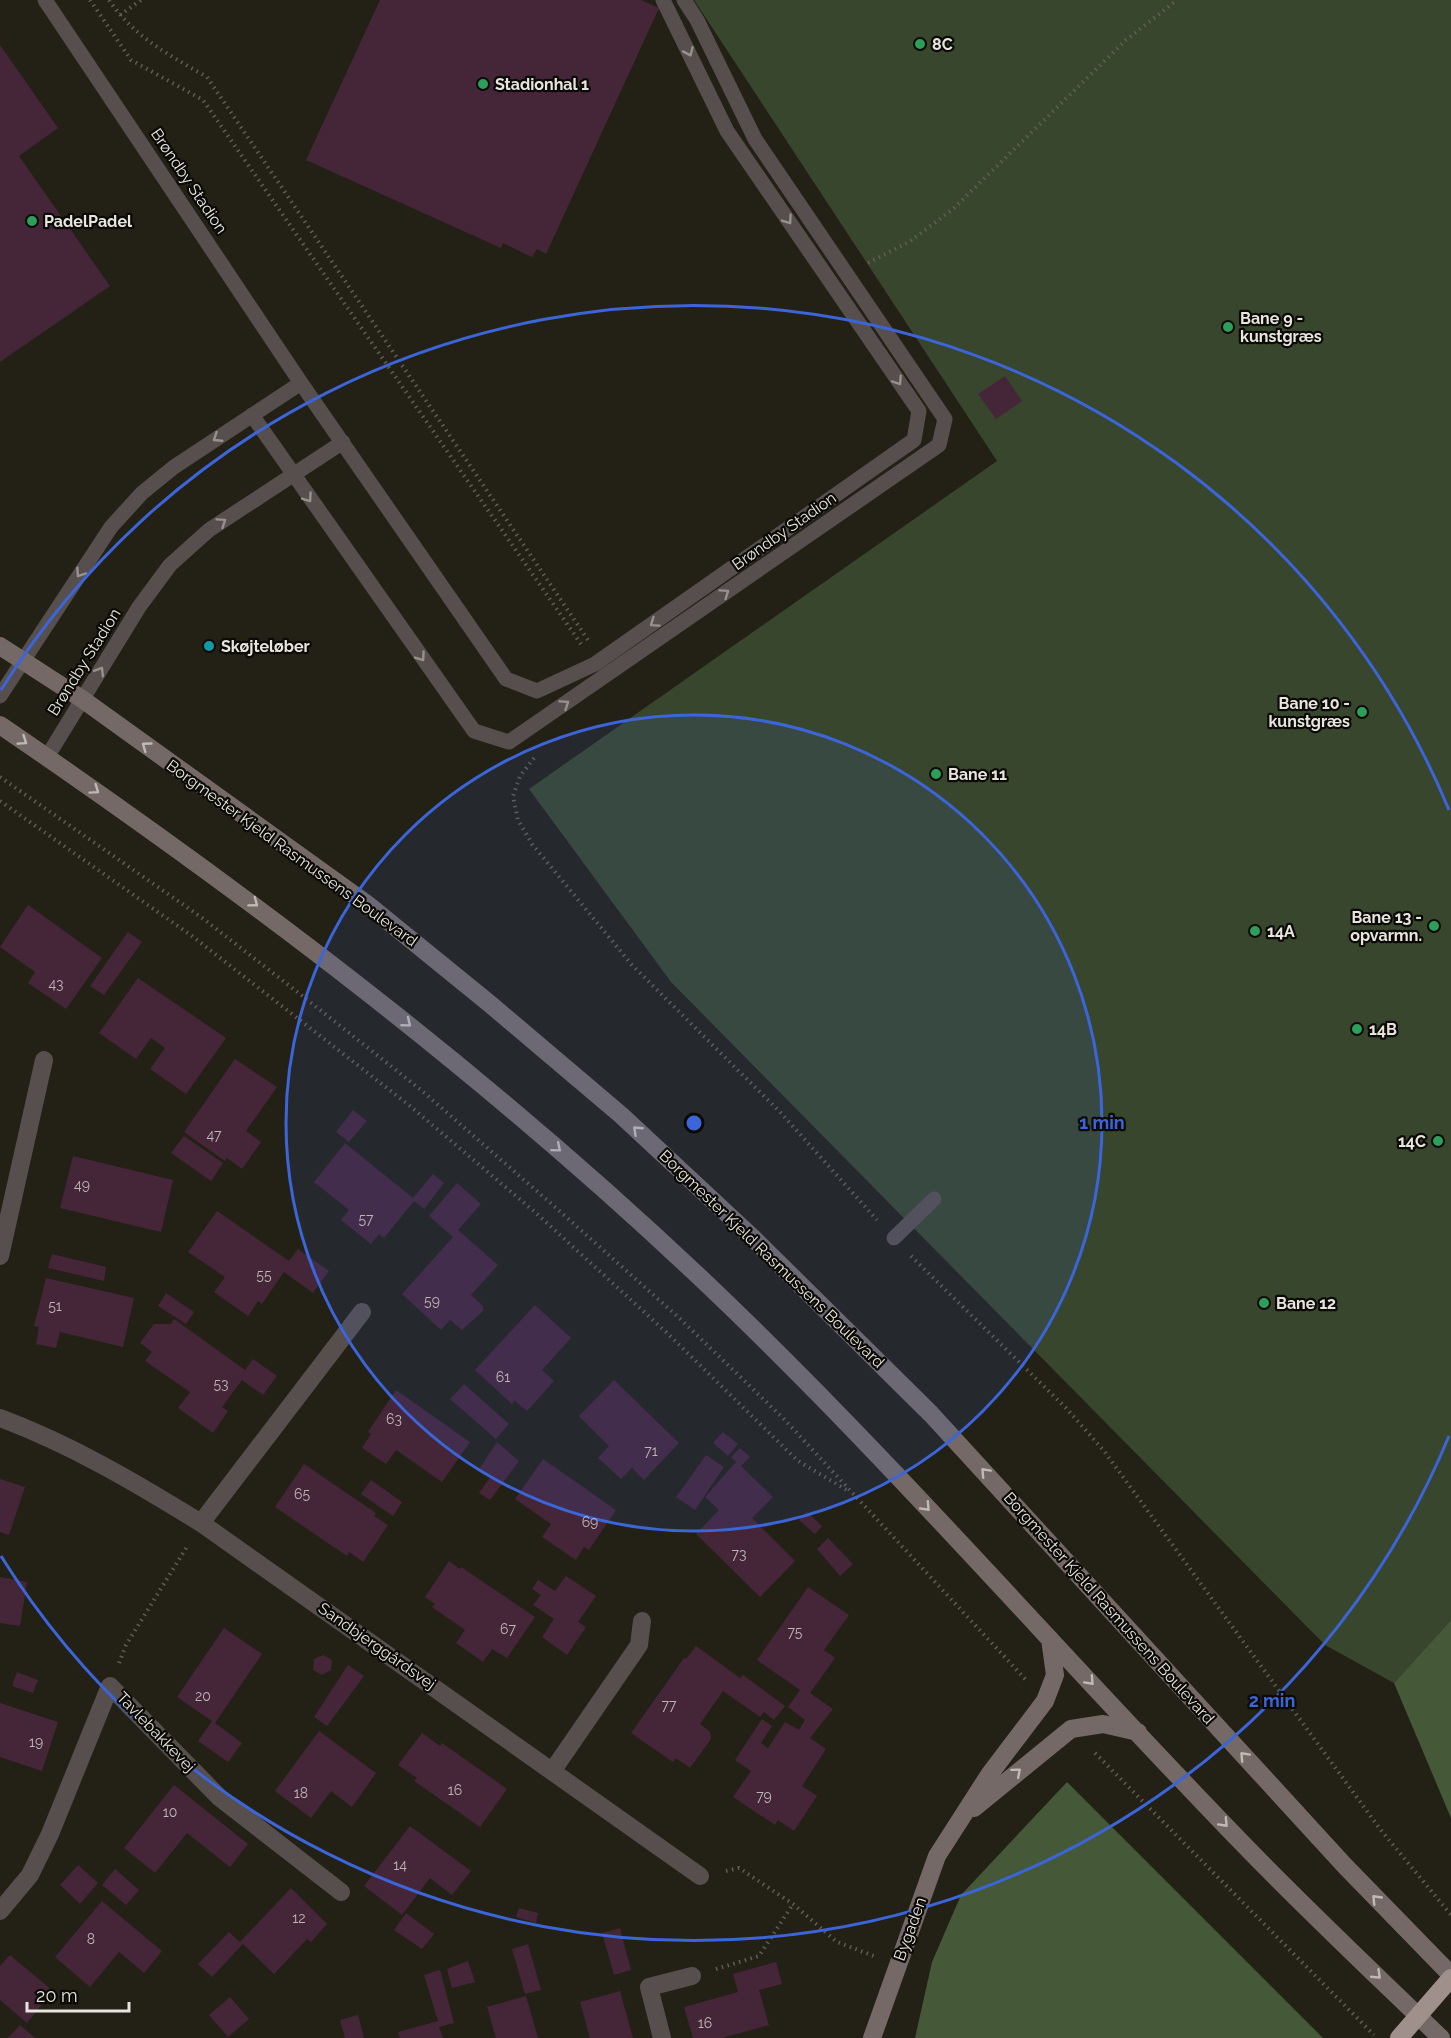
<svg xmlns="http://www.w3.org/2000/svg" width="1451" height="2038" font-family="Raleway,sans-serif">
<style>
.green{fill:#38462e}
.forest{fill:#455939}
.building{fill:#452639}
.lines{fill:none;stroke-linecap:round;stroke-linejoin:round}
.path{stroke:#605e54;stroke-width:4;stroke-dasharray:1.5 4.5;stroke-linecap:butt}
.lane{stroke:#564f4d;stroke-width:15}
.street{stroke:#564f4d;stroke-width:18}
.secondary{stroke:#746967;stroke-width:18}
.highway-bridge{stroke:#a0908b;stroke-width:18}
.oneway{stroke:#97928e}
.oneway2{stroke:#bfbab4}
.ring{fill:none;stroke:#3b65d9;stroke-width:3}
.leisure-dot{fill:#2e9e5b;stroke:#0b0a06;stroke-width:2}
.culture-dot{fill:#0f9aa8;stroke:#0b0a06;stroke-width:2}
.labels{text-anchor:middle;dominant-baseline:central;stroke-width:4.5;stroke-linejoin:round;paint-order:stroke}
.number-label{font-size:14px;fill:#beb5b5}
.poi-label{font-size:16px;font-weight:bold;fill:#e7e5de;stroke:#0b0a06;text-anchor:start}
.street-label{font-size:16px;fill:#e7e5de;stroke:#0b0a06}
.centre{fill:#3b65d9;stroke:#0b0a06;stroke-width:3}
.ring-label{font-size:18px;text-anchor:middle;font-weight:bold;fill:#3b65d9;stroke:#0b0a06;stroke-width:4.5;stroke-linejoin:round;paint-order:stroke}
</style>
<rect width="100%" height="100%" fill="#232015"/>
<!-- green -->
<path class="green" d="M694 0H1451V1620L1394 1683 1325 1645 671 982 529 789 997 461Z"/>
<!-- forest -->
<path class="forest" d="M1451 1620V1818L1394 1683Z
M1067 1782 1323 2038H915L932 1962 961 1895Z"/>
<!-- building -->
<path class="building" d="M380 0H641L659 8 546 254 537 249 532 257 503 243 501 248 306 160Z
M0 45 58 128 19 156 110 286 0 362Z
M1005 376 1022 401 996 419 978 394Z
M28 905 102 958 66 1009 28 983 35 972 0 947Z
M128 932 142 942 104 995 90 986Z
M138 978 226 1038 186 1094 150 1069 165 1048 151 1038 136 1059 99 1033Z
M235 1059 277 1087 246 1131 261 1142 242 1169 227 1158 225 1161 184 1132Z
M353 1110 367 1121 349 1142 336 1132Z
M184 1136 223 1163 211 1181 171 1153Z
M345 1143 413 1198 433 1174 444 1183 424 1209 414 1201 384 1238 379 1234 371 1244 341 1220 349 1210 314 1182Z
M73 1156 173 1180 161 1232 60 1208Z
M457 1183 481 1204 458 1230 498 1265 471 1295 483 1306V1311L462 1330 450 1320 441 1330 402 1294 453 1237 429 1216Z
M217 1211 289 1261 298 1249 329 1271 313 1293 284 1272 262 1304 258 1301 248 1316 214 1292 225 1277 188 1252Z
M52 1254 106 1267 104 1281 48 1268Z
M46 1278 134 1298 123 1347 60 1332 56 1348 36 1344 39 1327 34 1326Z
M166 1293 194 1312 186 1324 158 1306Z
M535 1305 571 1338 542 1370 554 1381 527 1411 515 1401 512 1404 475 1370Z
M174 1319 245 1370 253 1359 277 1376 263 1395 242 1380 222 1407 228 1411 213 1433 178 1408 190 1392 145 1361 152 1352 140 1343 154 1324H171Z
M614 1380 679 1443 644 1480 632 1468 621 1479 598 1458 609 1446 579 1416Z
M464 1384 509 1424 496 1439 450 1399Z
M396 1390 470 1442 442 1482 396 1450 386 1464 362 1448 371 1434 368 1432Z
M723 1432 738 1444 728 1456 713 1443Z
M497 1442 519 1461 490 1500 479 1493 490 1477 479 1469Z
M740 1448 750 1457 741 1466 773 1497 752 1518 795 1561 760 1597 696 1534 719 1510 705 1497 736 1462 731 1457Z
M706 1455 724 1467 695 1510 676 1497Z
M543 1459 616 1510 589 1550 584 1547 576 1560 542 1537 551 1524 515 1499Z
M304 1464 376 1513 374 1516 388 1525 363 1562 349 1552 347 1556 275 1507Z
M0 1479 25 1487 9 1535 0 1532Z
M371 1480 402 1502 393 1516 361 1494Z
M807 1512 822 1526 815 1534 799 1520Z
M828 1538 853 1564 840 1576 817 1549Z
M449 1561 460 1569 461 1567 535 1617 507 1658 492 1649 483 1662 456 1643 465 1630 432 1607 435 1604 425 1597Z
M566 1576 596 1596 578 1622 586 1627 567 1655 542 1637 554 1619 533 1605 541 1595 532 1589 538 1580 555 1591Z
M0 1577 27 1582 20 1626 0 1623Z
M808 1587 849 1615 824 1650 835 1658 810 1693 833 1709 810 1738 826 1749 802 1786 817 1796 794 1831 778 1820 775 1825 733 1797 751 1771 735 1760 762 1719 772 1726 761 1743 768 1748 785 1722 799 1730 805 1720 788 1707 800 1690 757 1660Z
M224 1628 262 1654 215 1723 242 1743 228 1762 198 1741 212 1721 177 1697Z
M696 1646 740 1678 743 1675 785 1706 774 1720 764 1712 760 1717 723 1691 700 1724 710 1732 711 1739 690 1768 676 1758 673 1762 631 1733 684 1658 686 1659Z
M323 1655 332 1660 331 1670 322 1675 313 1670 314 1659Z
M348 1665 364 1676 327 1726 314 1717Z
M17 1672 38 1680 33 1693 12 1686Z
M0 1703 58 1722 42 1771 0 1757Z
M319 1731 376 1773 352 1807 331 1791 311 1818 275 1791Z
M422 1733 440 1746 442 1743 507 1789 480 1827 414 1781 417 1778 398 1765Z
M174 1785 248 1844 230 1867 187 1833 155 1873 124 1848Z
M410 1826 471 1871 452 1895 430 1878 402 1915 364 1886Z
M78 1865 98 1883 80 1904 60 1885Z
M115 1869 139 1890 126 1905 102 1885Z
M291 1888 327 1924 311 1942 307 1939 274 1974 243 1944 212 1977 198 1964 229 1932 240 1942Z
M102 1901 162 1951 144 1973 119 1952 90 1987 55 1957Z
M519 1908 538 1913 536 1923 516 1917Z
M406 1913 434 1934 422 1949 394 1930Z
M620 1928 631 1970 614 1975 602 1933Z
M528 1944 541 1990 525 1994 512 1949Z
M10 1955 53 1991 27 2023 0 2000V1966Z
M468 1961 475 1982 452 1988 447 1969Z
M776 1962 782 1984 759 1990 769 2025 722 2038H693L684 2007 738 1992 733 1974Z
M440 1970 454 2023 439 2027 443 2038H400L398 2032 438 2021 424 1975Z
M620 1991 633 2038H590L580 2002Z
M526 1996 538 2038H496L487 2007Z
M230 1997 249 2019 228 2037 209 2015Z
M358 2015 364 2038H345L340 2020Z
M20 2025 35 2038H8Z"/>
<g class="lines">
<!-- path -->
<path class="path" d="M90 0 131 60 203 100 581 644
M109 0C134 37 169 55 207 77L588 640
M120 15 141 0
M868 263 909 242 953 209 1126 40 1177 0
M534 758 520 776 513 796 518 820 532 844 632 965 780 1112 877 1220
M0 777 201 917 300 994 421 1090 547 1200 677 1316 783 1418 1026 1680
M0 801 192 936 410 1106 536 1213 666 1332 798 1461 850 1492
M911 1256 1066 1408 1104 1451 1380 1829 1451 1915
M119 1663 126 1645 188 1545
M1095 1753 1374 2035
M726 1871 739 1868 793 1904 837 1942 874 1956
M716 1969 759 1956 793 1904"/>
<!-- lane -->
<path class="lane" d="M45 0 301 383 506 679 537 691 595 664 914 440 919 411 727 131 663 0
M252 415 474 731 509 742 939 445 945 419 755 139 697 20 684 0
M0 696 111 527 142 493 174 467 301 383
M47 757 139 607 170 565 209 530 343 442
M894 1238 934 1199"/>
<!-- street -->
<path class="street" d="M0 1256 44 1060
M0 1418C72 1445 136 1483 201 1523L700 1876
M201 1523 362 1312
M553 1770 639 1645 642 1621
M0 1911 30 1875 50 1834 110 1686 220 1798 341 1892
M662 2038 649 1987 692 1976"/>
<!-- secondary -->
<path class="secondary" d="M0 646 82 699 367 904 490 1004 621 1115 752 1237 931 1414 1345 1866 1451 1975
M0 725C250 896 488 1076 708 1285 895 1463 1064 1660 1244 1845 1308 1911 1375 1974 1441 2038
M974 1808 1071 1729 1103 1724 1138 1732
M872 2038 937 1856 989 1775 1045 1701 1055 1675 1050 1639"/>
<!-- highway-bridge -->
<path class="highway-bridge" d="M1399 2038 1451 1978"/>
</g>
<!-- one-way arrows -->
<defs><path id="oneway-chevron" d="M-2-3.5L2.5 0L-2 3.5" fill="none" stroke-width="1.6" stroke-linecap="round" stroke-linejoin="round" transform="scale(1.5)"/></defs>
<g class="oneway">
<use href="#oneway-chevron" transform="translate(689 52) rotate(66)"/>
<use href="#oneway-chevron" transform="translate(788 220) rotate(55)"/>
<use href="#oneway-chevron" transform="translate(898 381) rotate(56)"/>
<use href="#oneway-chevron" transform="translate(217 438) rotate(147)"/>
<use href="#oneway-chevron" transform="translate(308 498) rotate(55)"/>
<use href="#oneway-chevron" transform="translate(222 522) rotate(-34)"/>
<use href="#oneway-chevron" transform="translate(80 573) rotate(124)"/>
<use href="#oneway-chevron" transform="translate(725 593) rotate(-35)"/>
<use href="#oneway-chevron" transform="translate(654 623) rotate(145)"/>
<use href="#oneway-chevron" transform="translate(421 657) rotate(55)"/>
<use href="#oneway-chevron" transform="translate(100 671) rotate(-58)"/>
<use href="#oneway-chevron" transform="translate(565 704) rotate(-34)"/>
</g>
<g class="oneway2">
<use href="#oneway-chevron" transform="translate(23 741) rotate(34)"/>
<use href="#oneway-chevron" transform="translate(146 746) rotate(-144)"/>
<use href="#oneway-chevron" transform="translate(95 790) rotate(35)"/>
<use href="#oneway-chevron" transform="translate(254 903) rotate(37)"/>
<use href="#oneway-chevron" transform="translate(407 1023) rotate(39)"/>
<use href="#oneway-chevron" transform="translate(637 1130) rotate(-137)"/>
<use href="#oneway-chevron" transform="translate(557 1148) rotate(40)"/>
<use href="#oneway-chevron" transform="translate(985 1472) rotate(-133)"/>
<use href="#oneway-chevron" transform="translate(926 1507) rotate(47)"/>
<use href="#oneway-chevron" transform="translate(1090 1681) rotate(47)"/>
<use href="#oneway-chevron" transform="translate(1244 1756) rotate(-133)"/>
<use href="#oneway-chevron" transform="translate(1017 1772) rotate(-40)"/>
<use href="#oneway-chevron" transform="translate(1224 1823) rotate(47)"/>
<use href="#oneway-chevron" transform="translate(1376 1899) rotate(-134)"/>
<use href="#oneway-chevron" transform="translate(1377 1975) rotate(44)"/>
</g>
<!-- distance rings -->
<circle cx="694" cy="1123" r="408" fill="#3b65d9" fill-opacity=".12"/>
<g class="ring">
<circle cx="694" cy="1123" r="408"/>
<path d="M1449 1436A817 817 0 0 1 1 1556M1 690A817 817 0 0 1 1449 810"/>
</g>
<!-- markers -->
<g class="leisure-dot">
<circle cx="920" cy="44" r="6"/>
<circle cx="483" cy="84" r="6"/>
<circle cx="32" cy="221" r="6"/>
<circle cx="1228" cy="327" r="6"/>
<circle cx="1362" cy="712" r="6"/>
<circle cx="936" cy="774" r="6"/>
<circle cx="1434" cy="926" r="6"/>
<circle cx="1255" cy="931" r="6"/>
<circle cx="1357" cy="1029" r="6"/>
<circle cx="1438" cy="1141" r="6"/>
<circle cx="1264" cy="1303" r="6"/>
</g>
<circle class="culture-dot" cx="209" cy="646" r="6"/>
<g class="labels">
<!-- number labels -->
<g class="number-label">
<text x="56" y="984">43</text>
<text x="214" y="1135">47</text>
<text x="82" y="1185">49</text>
<text x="366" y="1219">57</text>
<text x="264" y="1275">55</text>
<text x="432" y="1301">59</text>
<text x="55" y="1306">51</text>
<text x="503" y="1377">61</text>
<text x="221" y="1384">53</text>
<text x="394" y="1419">63</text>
<text x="651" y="1451">71</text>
<text x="302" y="1494">65</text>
<text x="590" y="1522">69</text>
<text x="739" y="1554">73</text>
<text x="508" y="1629">67</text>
<text x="795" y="1632">75</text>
<text x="203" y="1696">20</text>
<text x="669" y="1705">77</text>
<text x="36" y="1742">19</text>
<text x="455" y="1790">16</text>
<text x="301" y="1793">18</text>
<text x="764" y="1796">79</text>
<text x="170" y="1812">10</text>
<text x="400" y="1865">14</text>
<text x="299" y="1918">12</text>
<text x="91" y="1939">8</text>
<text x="705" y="2023">16</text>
</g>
<!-- poi labels -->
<g class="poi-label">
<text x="932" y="44">8C</text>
<text x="495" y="84">Stadionhal 1</text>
<text x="44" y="221">PadelPadel</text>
<text x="1240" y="318">Bane 9 -<tspan x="1240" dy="18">kunstgræs</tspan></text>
<text x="221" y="646">Skøjteløber</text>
<text x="1350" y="703" text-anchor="end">Bane 10 -<tspan x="1350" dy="18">kunstgræs</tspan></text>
<text x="948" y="774">Bane 11</text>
<text x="1422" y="917" text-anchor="end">Bane 13 -<tspan x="1422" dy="18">opvarmn.</tspan></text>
<text x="1267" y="931">14A</text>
<text x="1369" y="1029">14B</text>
<text x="1426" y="1141" text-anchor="end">14C</text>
<text x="1276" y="1303">Bane 12</text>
</g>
<!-- street labels -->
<g class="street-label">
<text transform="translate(189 181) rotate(56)">Brøndby Stadion</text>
<text transform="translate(784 531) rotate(-35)">Brøndby Stadion</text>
<text transform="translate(84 662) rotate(-58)">Brøndby Stadion</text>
<text transform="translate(292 853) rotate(36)">Borgmester Kjeld Rasmussens Boulevard</text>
<text transform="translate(772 1259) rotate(44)">Borgmester Kjeld Rasmussens Boulevard</text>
<text transform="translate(1109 1608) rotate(48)">Borgmester Kjeld Rasmussens Boulevard</text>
<text transform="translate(377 1646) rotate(35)">Sandbjerggårdsvej</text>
<text transform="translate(156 1732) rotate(46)">Tavlebakkevej</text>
<text transform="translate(910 1929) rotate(-70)">Bygaden</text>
</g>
</g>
<circle cx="694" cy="1123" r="9" class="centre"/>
<g class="ring-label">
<text x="1102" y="1129">1 min</text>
<text x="1272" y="1707">2 min</text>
</g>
<!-- scale -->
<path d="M27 2002v9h102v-9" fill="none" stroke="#e7e5de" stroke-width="3"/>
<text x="36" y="2002" font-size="18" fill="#e7e5de" stroke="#0b0a06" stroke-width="4.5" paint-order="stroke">20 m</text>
</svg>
